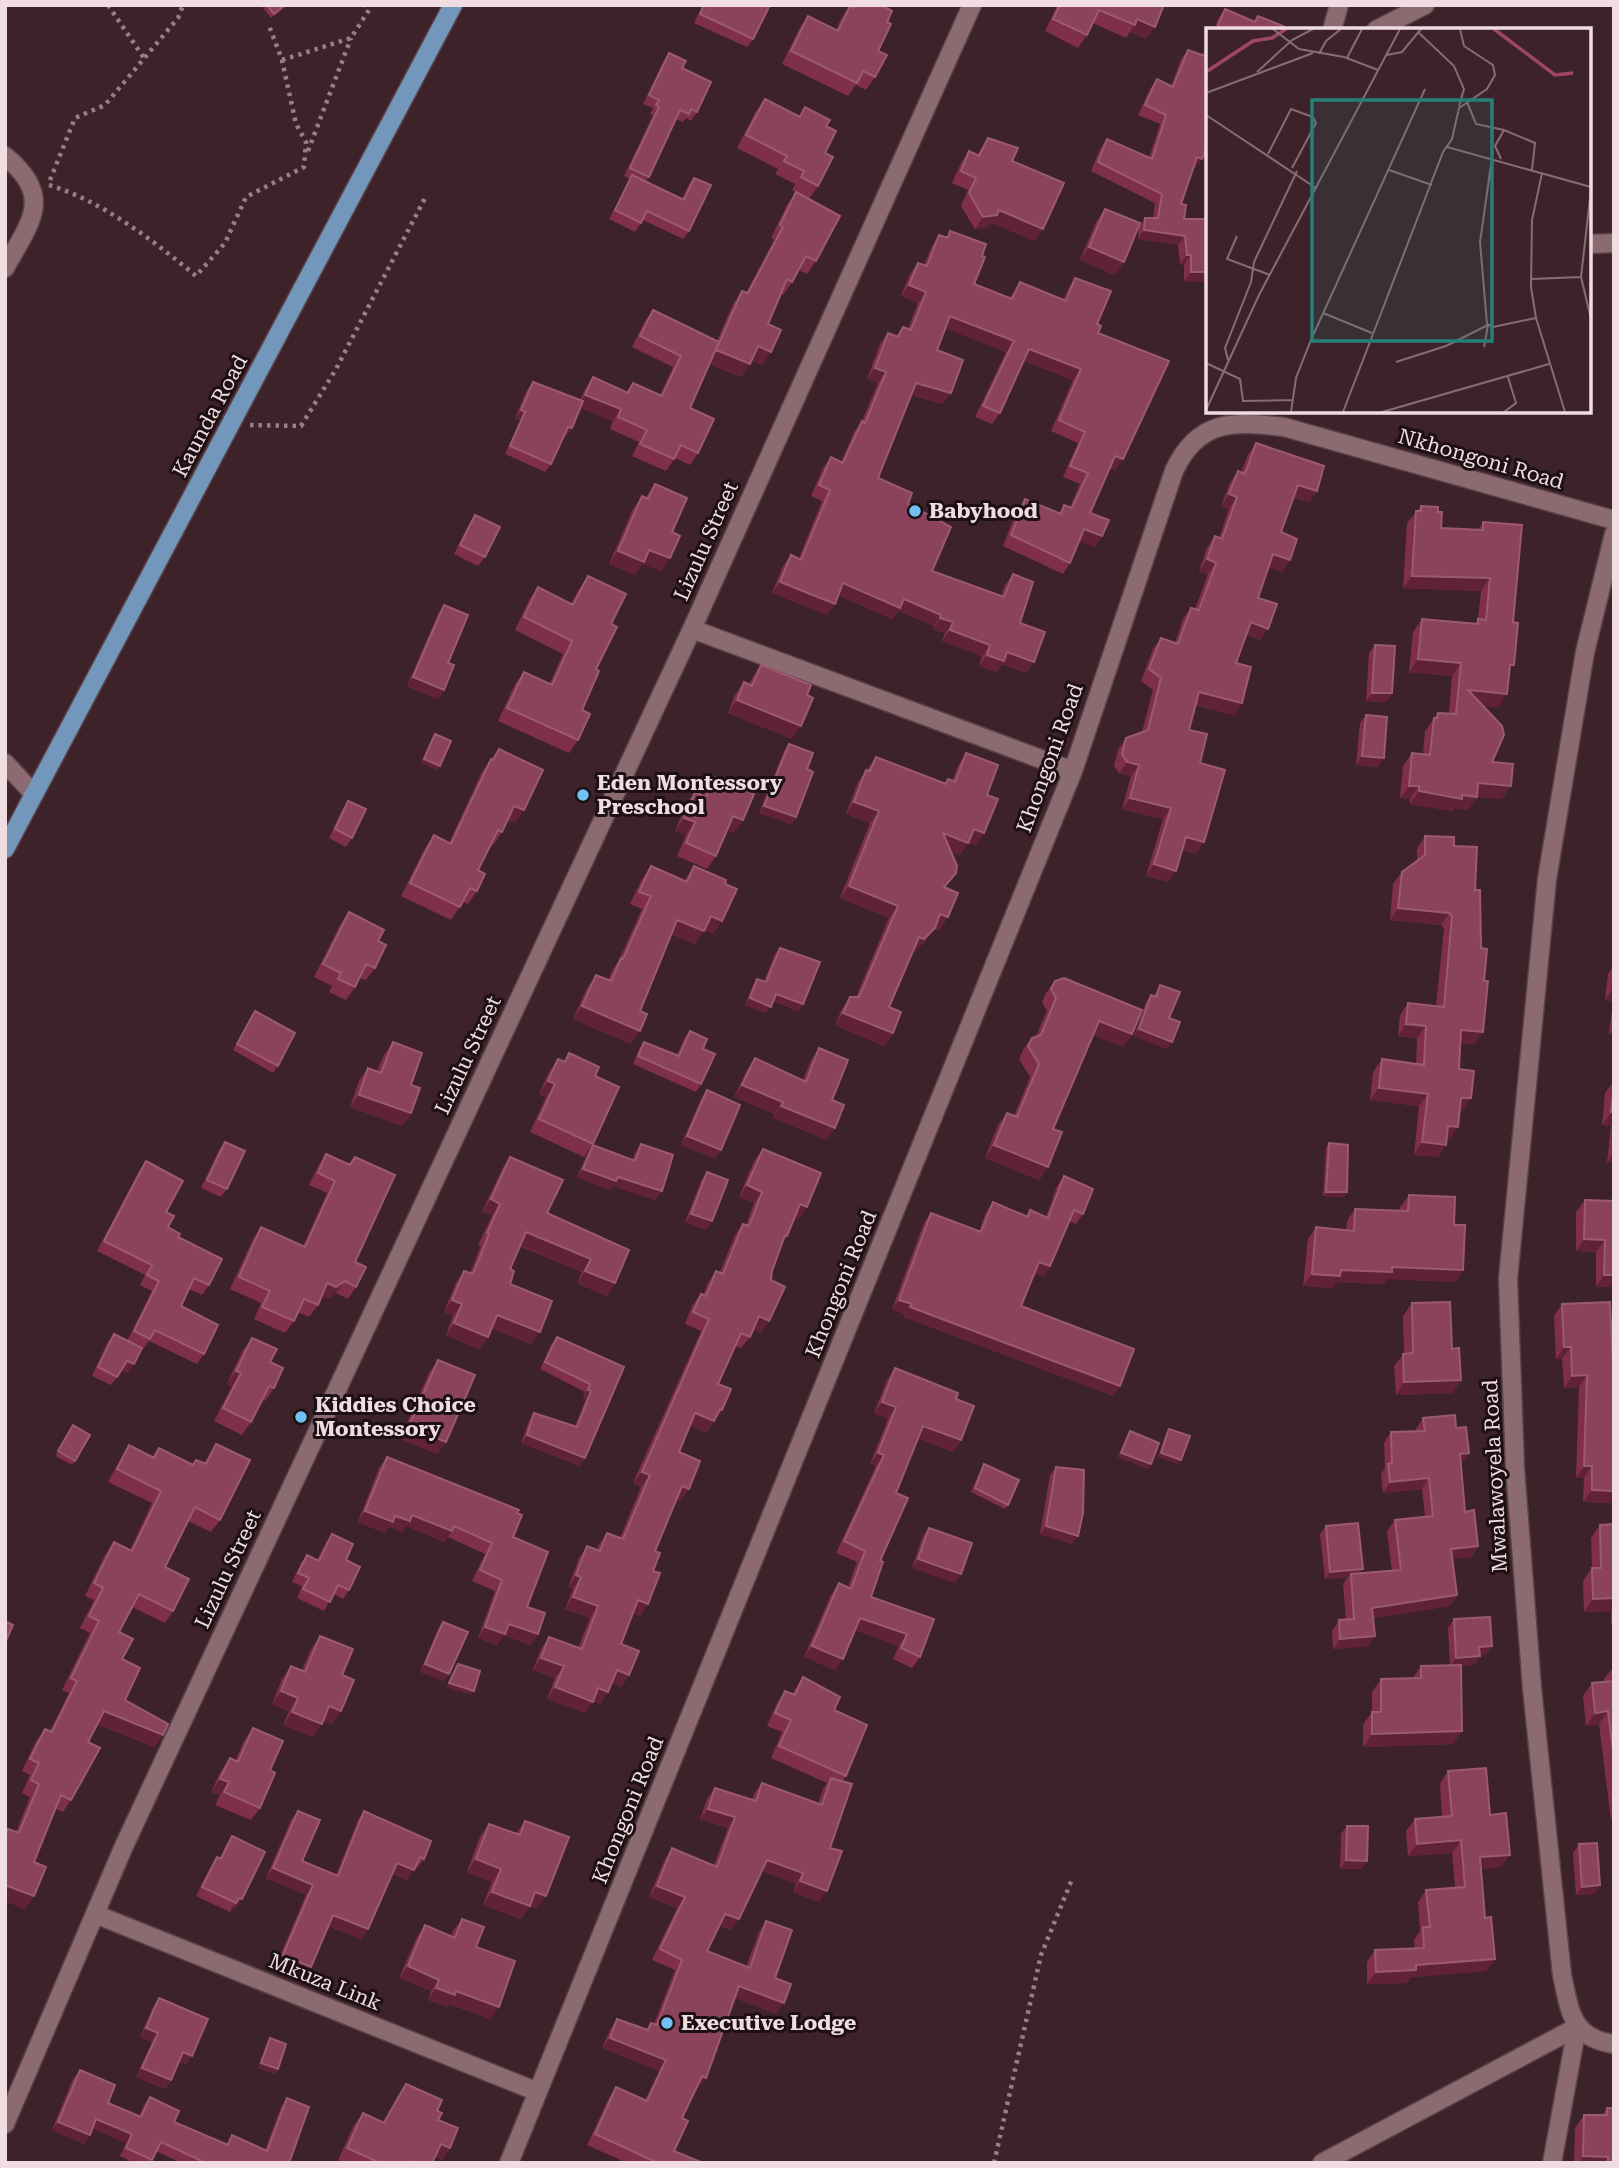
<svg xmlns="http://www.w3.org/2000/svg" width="1619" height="2168" font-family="'Roboto Serif',serif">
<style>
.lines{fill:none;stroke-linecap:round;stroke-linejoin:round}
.minor-casing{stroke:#594248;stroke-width:21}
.major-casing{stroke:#594248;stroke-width:21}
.path{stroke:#977f85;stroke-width:4.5;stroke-dasharray:3.5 5;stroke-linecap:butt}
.minor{stroke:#8b6a72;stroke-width:18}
.major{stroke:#7297bb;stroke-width:18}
.wall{fill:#7f2f4b}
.shaded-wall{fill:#602237}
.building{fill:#8b425b;stroke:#9b5a70;stroke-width:2}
.poi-dot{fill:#72c1f5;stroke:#1d1013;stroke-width:2.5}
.labels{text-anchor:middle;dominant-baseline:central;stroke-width:6;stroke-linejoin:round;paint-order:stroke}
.street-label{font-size:21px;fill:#f0dde1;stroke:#1d1013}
.poi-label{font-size:21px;font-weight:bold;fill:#f0dde1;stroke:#1d1013;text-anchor:start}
.inset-river{fill:none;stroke:#9e4762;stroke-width:3.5}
.inset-road{fill:none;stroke:#856d73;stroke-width:2}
.view{fill:#26807a;fill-opacity:0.15;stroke:#26807a;stroke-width:3.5}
.inset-edge{fill:none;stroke:#f0dde1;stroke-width:3.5}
</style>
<rect width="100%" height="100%" fill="#3e222a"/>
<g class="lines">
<!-- minor casing -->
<g class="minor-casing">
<path id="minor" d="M1332 30 1339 5
M1376 30 1425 5
M5 156C55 197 30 222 5 268
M1589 244 1614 243
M1614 534 1585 652 1547 879 1508 1279 1515 1468 1532 1688 1562 1975C1570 2011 1571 2038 1614 2044
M692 629 1073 771
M5 763 34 794
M95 1914 538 2092
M5 2124 124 1846 692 629 972 5
M509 2163 1073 771 1174 471C1198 419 1233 421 1284 427L1614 520
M1322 2163 1577 2027
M1552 2163 1577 2027"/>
</g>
<!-- major casing -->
<g class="major-casing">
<path id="major" d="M5 849 453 5"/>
</g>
<!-- path -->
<path class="path" d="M108 5 144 58
M282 60 351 38 369 10 365 5
M308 151 351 38
M50 180 75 118 105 105 178 18 183 5
M49 185C102 201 154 241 196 276L225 243 246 197 304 167 306 142 296 124 282 60 268 23
M250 425 301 426 336 369 425 198
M994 2163 1041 1955 1073 1877"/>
<!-- minor -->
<use href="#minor" class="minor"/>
<!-- major -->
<use href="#major" class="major"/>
</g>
<!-- wall -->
<path class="wall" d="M261 5H288L271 18Z
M703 5H770L753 39 747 47 694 23Z
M853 5H881L887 22 878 51 875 77 866 90 856 85 848 96 782 64 799 29 808 16 836 30 841 19 850 6 852 7Z
M1056 5H1164L1146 39 1130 32 1126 38 1093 23 1087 35 1078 48 1045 31 1057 6Z
M1225 9 1254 22 1258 16 1281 30H1214L1218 19Z
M1208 43V152L1205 151 1202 159 1195 168H1193L1181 204 1184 219H1208V282L1184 281V265L1180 264 1178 245 1138 239 1139 227 1145 218H1153L1155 203 1091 171 1100 149 1107 139 1149 158 1160 124 1138 115 1150 89 1157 79 1171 86 1181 59 1188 50 1202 55Z
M669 53 682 68 697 112 691 121 686 118 683 122 676 119 649 177 645 182 682 199 688 186 694 178 689 231 683 239 643 220 635 232 609 219 630 179 624 176 653 115 650 114 653 108 643 104 663 62Z
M765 99 799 116 805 107 826 126 825 153 818 186 809 199 792 190 795 184 775 174 778 169 737 148 756 111Z
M988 138 1012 161 1035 241 991 223 988 227 975 229 961 206 968 190 952 183 961 163 969 151 977 155Z
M796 192 816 261 807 274 799 270 792 282 783 295 781 294 768 324 762 365 752 360 741 377 709 364 690 408 698 453 690 465 675 458 666 471 632 456 639 442 610 429 613 421 581 408 567 436 564 435 551 464 545 472 505 454 520 420 515 418 527 390 533 382 580 400 585 389 593 377 626 392 633 383 660 395 673 367 632 347 645 321 653 310 717 341 733 304 742 291 746 293 774 240 771 238 787 205Z
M1105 209 1124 262 1115 275 1080 260 1096 222Z
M950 231 982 256 974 284 1010 298 1020 282 1063 300 1068 289 1075 278 1097 324 1123 459 1115 470 1110 468 1090 513 1102 536 1095 547 1079 541 1070 563 1063 574 1003 546 1017 510 1025 499 1059 513 1064 505 1070 507 1080 484 1063 477 1078 443 1051 431 1073 380 1024 361 1000 413 992 424 975 417 1006 352 945 328 937 350 943 404 911 395 878 478 908 504 932 571 1001 596 1005 585 1013 574 1026 673 1002 664 997 672 979 666 982 656 942 641 945 633 933 629 934 626 898 611 892 619 838 595 835 604 827 615 772 593 783 566 791 555 799 558 822 501 811 496 823 468 831 457 841 462 854 432 862 421 878 383 867 379 880 344 888 333 896 336 903 327 908 329 918 303 901 296 910 274 918 263 924 265 932 246 939 235 946 237Z
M1256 443 1317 491 1309 502 1293 498 1281 532 1282 572 1269 567 1258 598 1260 640 1247 635 1236 663 1242 703 1234 715 1196 705 1189 730 1200 763 1196 854 1182 850 1168 882 1146 876 1163 819 1122 809 1131 776 1119 773 1114 766 1118 750 1126 738 1142 732 1153 690 1141 681 1153 649 1161 638 1175 643 1183 619 1191 608 1195 609 1208 574 1199 571 1207 548 1215 536 1219 538 1229 509 1221 506 1230 483 1238 471 1241 473 1248 455Z
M655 484 672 532 661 571 643 564 635 575 609 564 633 509 642 496 645 498Z
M1421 506 1438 512 1441 528 1478 530 1483 522 1513 622 1509 673 1498 707 1482 706 1492 762 1502 799 1477 797 1468 810 1455 808 1453 811 1410 804V799L1400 798 1403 766 1412 753 1423 754 1425 731 1438 713 1449 714 1452 676 1409 672 1413 632 1422 619 1475 624 1478 619 1481 591 1403 588 1407 523Z
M475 515 485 557 478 566 454 554 469 524Z
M588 576 611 624 582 710 578 740 569 753 498 721 515 684 524 672 550 683 563 654 515 630 529 600 538 587 571 604 579 589Z
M444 605 448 663 444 690 438 699 407 686 438 614Z
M1375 645 1392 693 1386 702 1366 701 1369 653Z
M761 665 792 739 728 713 735 695 744 682 749 684 752 678Z
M1366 715 1378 767 1356 765 1360 723Z
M435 734 437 770 421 763 432 738Z
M789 744 807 769 796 817 791 824 759 813 784 751Z
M499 749 515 823 507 820 502 832 493 845 491 844 478 870 477 891 468 904 463 902 451 920 401 896 425 848 434 835 449 843 482 772Z
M966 753 987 795 976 845 968 843 960 855 951 852 945 888 948 917 939 930 935 928 926 940 915 951 913 950 889 1007 893 1033 884 1046 835 1025 842 1009 850 997H856L889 918 840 898 870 823 846 814 858 782 876 757 945 783 948 779 952 781 958 766Z
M715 777 734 833 727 830 716 856 707 869 677 856 686 835 675 831 686 805 695 792 703 796 706 790Z
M348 801 352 838 346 847 329 838 342 810Z
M1425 836 1454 846 1475 890 1484 981 1483 1032 1474 1044 1460 1043 1459 1069 1471 1098 1462 1111 1460 1110 1450 1139H1447L1438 1157 1414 1155 1419 1106 1370 1100 1373 1072 1382 1059 1416 1064 1417 1038 1398 1036 1400 1015 1408 1003 1436 1006 1444 928 1441 925 1390 920 1393 884 1402 872 1417 861V849Z
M651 866 684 881 694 866 725 884 722 921 713 934 704 930 695 944 671 934 640 1011 631 1044 573 1019 587 988 596 975 608 980 612 971 619 960 642 909 630 904 642 879Z
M349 912 378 941 375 968 366 980 359 978 355 987 346 1000 329 992 332 986 314 977 340 925Z
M780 948 803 1004 798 1011 773 1001 766 1013 745 1005 753 985 757 979 764 982 775 954Z
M1614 965V1035L1609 1034 1613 1001 1605 1000 1608 974Z
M1055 981 1132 1034 1123 1047 1093 1035 1053 1129 1048 1167 1039 1180 985 1158 998 1125 1007 1113 1014 1116 1030 1077 1019 1059 1023 1050 1032 1038 1036 1036 1047 1011 1042 1002 1046 993Z
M1160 985 1169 1018 1167 1049 1134 1036 1146 1002 1151 995 1154 996Z
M255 1011 278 1066 273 1073 233 1050Z
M690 1031 701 1084 696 1092 633 1064 639 1050 644 1042 677 1055 684 1039Z
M393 1042 411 1085V1113L402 1126 350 1107 359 1081 368 1068 377 1071 384 1055Z
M819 1048 832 1100 827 1140 773 1118 775 1114 734 1097 747 1070 755 1058 803 1080 811 1060Z
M569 1053 595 1076 593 1144 584 1157 530 1132 546 1097 539 1094 549 1072 558 1059 563 1062Z
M1614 1081V1163H1607L1611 1126 1602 1125 1605 1093Z
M707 1090 715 1159 681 1145 701 1099Z
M225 1142 227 1189 221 1197 201 1188 219 1150Z
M1329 1143 1344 1197 1323 1196 1326 1148Z
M641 1144 662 1191 655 1200 613 1186 610 1190 577 1177 587 1154 593 1145 632 1160 635 1153Z
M763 1149 799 1219 795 1217 787 1236 781 1245 772 1271 761 1333 753 1329 750 1337 741 1348 735 1346 718 1384 722 1410 706 1433 690 1426 679 1452 680 1501 676 1499 655 1551 648 1604 640 1616 633 1613 621 1644 629 1675 621 1687 612 1683 600 1704 593 1701 585 1713 547 1699 555 1678 533 1670 541 1649 549 1637 578 1648 590 1618 565 1609 573 1589 568 1587 579 1558 587 1546 597 1550 599 1544 607 1533 620 1538 641 1487 633 1483 701 1331 685 1324 692 1306 701 1294 703 1295 708 1283 716 1271 720 1272 735 1235 743 1224 746 1225 754 1203 739 1197 754 1161Z
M326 1154 349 1164 355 1157 356 1287 348 1299 336 1293 328 1299 321 1296 318 1305 309 1317 298 1312 294 1321 285 1333 254 1319 261 1303 230 1289 253 1239 261 1227 303 1246 327 1193 309 1185 318 1166Z
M510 1157 547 1213 615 1283 607 1296 577 1283 582 1272 520 1246 510 1269V1284L531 1344 491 1328 488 1337 479 1349 446 1335 453 1316 444 1312 456 1283 464 1271 470 1273 481 1246 478 1245 492 1216 482 1212 502 1169Z
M146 1161 166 1212 168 1227 178 1237 209 1285 202 1295 189 1289 181 1306 204 1354 197 1364 149 1341 143 1349H142L128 1373 122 1370 111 1385 92 1376 107 1343 114 1334 127 1341 152 1291 140 1285 145 1275 97 1251 139 1171Z
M707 1172 712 1221 706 1230 685 1222 701 1181Z
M1064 1176 1083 1214 1076 1224 1069 1221 1050 1266 1043 1276 1035 1273 1021 1306 1113 1396 904 1317 905 1314 892 1309 924 1223 931 1213 979 1231 986 1212 993 1202 1026 1216 1030 1210 1046 1217 1057 1186Z
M1409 1195 1454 1225 1463 1270 1455 1282 1387 1279 1383 1284 1336 1282 1332 1288 1303 1286 1308 1239 1316 1227 1346 1230 1347 1221 1355 1209 1400 1211V1207Z
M1585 1200H1614V1287H1596V1252L1576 1251V1212Z
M1412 1303 1452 1349 1461 1380 1452 1393 1396 1395 1394 1366 1404 1354 1403 1316Z
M1562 1304 1614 1392V1503L1583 1502 1584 1478H1576L1579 1387 1564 1388 1562 1359H1556L1554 1316Z
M557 1337 624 1367 585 1458 580 1466 521 1443 529 1421 534 1413 575 1426 586 1399 583 1398 585 1392 540 1369 551 1345Z
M252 1338 270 1362 274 1388 265 1401 262 1400 251 1422 242 1435 214 1421 232 1386 227 1384 243 1350Z
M438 1360 446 1442 437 1454 400 1439 429 1373Z
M895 1368 956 1399 961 1440 953 1452 918 1438 896 1493 871 1597 934 1619 920 1657 912 1668 893 1659 899 1646 855 1630 835 1670 804 1657 831 1595 839 1583 848 1587 857 1562 836 1553 876 1466 870 1464 888 1419 874 1413 887 1380Z
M1423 1418 1456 1428 1461 1464 1465 1512 1478 1546 1471 1557 1453 1559 1457 1595 1450 1606 1373 1618 1375 1636 1368 1646 1333 1649 1332 1631 1339 1620H1346L1343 1584 1348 1577 1325 1579 1320 1534 1326 1526 1363 1569 1359 1573 1392 1571 1387 1531 1395 1520 1425 1517 1422 1489 1383 1493 1381 1474 1385 1468 1384 1443 1391 1432 1416 1431V1429Z
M70 1429 75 1461 72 1465 55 1456Z
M1169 1429 1178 1464 1158 1457 1166 1433Z
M1130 1431 1151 1464 1148 1469 1118 1457 1127 1436Z
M216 1444 220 1520 211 1532 188 1521 165 1567 173 1611 165 1623 132 1607 119 1632 122 1659 125 1700 163 1735 154 1747 97 1724 88 1742 71 1800 63 1812 56 1809 34 1862V1896L25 1909 5 1901V1833L8 1829 16 1832 30 1797 22 1793 30 1775 22 1771 36 1741 45 1729 50 1731 69 1693 62 1690 90 1633 80 1628 94 1600 85 1596 105 1555 114 1542 130 1550 152 1503 108 1482 121 1458 129 1445 152 1457 159 1448 193 1465 196 1460 204 1463Z
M387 1457 517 1513 513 1537 527 1607 538 1634 530 1645 504 1635 497 1645 478 1638 495 1591 472 1581 485 1554 448 1537 444 1542 406 1526 402 1532 389 1527 385 1533 358 1522 379 1468Z
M984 1464 1008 1505 1005 1509 971 1492 981 1469Z
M1056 1467 1072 1544 1040 1534 1050 1475Z
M1614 1524V1624H1611V1611L1584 1612 1583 1581 1592 1568 1591 1538 1600 1525Z
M929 1528 955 1583 912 1568 923 1536Z
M332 1534 346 1560 349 1590 343 1599 334 1594 324 1611 297 1598 302 1586 292 1582 301 1563 307 1555 317 1560 326 1542Z
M1454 1619 1492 1646 1486 1654 1480 1655 1474 1665 1461 1666 1462 1731 1453 1744 1363 1747V1725L1372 1712V1692L1381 1679H1412L1421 1666H1450L1448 1628Z
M443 1622 444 1681 420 1672 438 1629Z
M320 1636 342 1675 332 1724 323 1720 313 1737 283 1725 289 1711 272 1704 282 1679 291 1666 302 1670 311 1649Z
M1614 1666V1818L1611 1819 1599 1724 1586 1726 1583 1696 1592 1683 1605 1682 1604 1679Z
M803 1677 834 1710 846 1776 843 1781 819 1902 793 1892 796 1884 761 1871 731 1930 719 1925 707 1951 746 1967 759 1932 766 1921 775 1978 776 2014 735 1998 706 2078 698 2088H696L682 2118 674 2151 703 2163H627L587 2145 609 2098 616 2087 645 2100 659 2071 602 2048 610 2030 617 2019 646 2030 651 2023 654 2024 675 1970 652 1960 677 1908 649 1897 665 1859 672 1848 714 1865 728 1828 700 1819 707 1799 715 1788 752 1800 754 1794 762 1783 818 1804 823 1789 827 1783 771 1758 782 1732 767 1726 777 1703 785 1691 792 1694Z
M253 1728 270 1770 260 1808 251 1820 215 1805 220 1795 211 1792 221 1771 230 1758 235 1761 244 1741Z
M1448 1771 1490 1815 1510 1855 1501 1867 1481 1869 1485 1918 1495 1959 1486 1971 1411 1977 1407 1983 1367 1984V1962L1375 1950 1415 1948 1414 1940 1420 1931 1418 1902 1426 1890 1455 1887 1452 1853 1408 1856 1406 1831 1415 1819 1442 1817 1440 1784Z
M298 1811 302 1861 336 1875 358 1820 364 1811 424 1859 417 1868 415 1867 407 1880 392 1874 368 1929 361 1939 328 1926 304 1977 276 1965 306 1895 266 1878 291 1820Z
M525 1821 537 1908 530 1906 521 1919 483 1905 492 1882 467 1872 480 1837 489 1824 516 1834Z
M1347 1826 1367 1861 1361 1869H1340L1341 1834Z
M232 1836 236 1908 233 1907 230 1912 196 1896 211 1866 217 1857 220 1858 226 1845Z
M1579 1844 1594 1894 1576 1895 1573 1853Z
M462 1919 476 1947 490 2019 449 2004 447 2007 428 2000 431 1991 399 1978 417 1937 425 1925 451 1936 453 1931Z
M159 1998 186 2064 179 2062 171 2080 165 2089 136 2077 152 2042 140 2037 153 2007Z
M270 2038 278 2069 275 2074 258 2068 267 2043Z
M80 2070 108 2103 139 2116 144 2105 150 2097 174 2122 226 2144 232 2135 265 2150 281 2107 287 2098 289 2163H181L156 2151 150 2163H134L120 2156 126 2143 92 2128 90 2135 84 2144 52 2130 73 2079Z
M406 2084 437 2111 438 2120 450 2148 442 2160 434 2157 432 2163H344L338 2160 354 2125 363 2113 383 2122 397 2097Z
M1607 2108 1614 2163H1574L1575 2128 1584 2115H1602Z"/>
<!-- shaded-wall -->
<path class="shaded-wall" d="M285 5H288L271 18 274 14Z
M1137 19 1155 27 1146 39 1130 32Z
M1197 157 1202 159 1195 168 1190 167Z
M999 210 1043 229 1035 241 991 223 988 227 975 229 983 217Z
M1144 230 1185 236 1178 245 1138 239Z
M1089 247 1124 262 1115 275 1080 260Z
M1187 255H1191L1184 265 1180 264Z
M1191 272H1208V282L1184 281Z
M909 285 926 292 918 303 901 296Z
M950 316 1014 341 1006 352 942 327Z
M758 346 771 352 762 365 749 359Z
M1029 349 1081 369 1073 380 1022 360Z
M716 350 750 364 741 377 707 363Z
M875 368 886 372 878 383 867 379Z
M916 383 951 393 943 404 908 394Z
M585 395 621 409 613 421 577 406Z
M521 410 525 412 520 420 515 418Z
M568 427 572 428 567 436 562 435Z
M1115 456 1123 459 1115 470 1107 467Z
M1298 485 1317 491 1309 502 1290 497Z
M1229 494 1237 497 1229 509 1221 506Z
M1084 529 1102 536 1095 547 1076 540Z
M649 550 670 558 661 571 643 564 635 575 609 564 618 551Z
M1273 554 1290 560 1282 572 1265 566Z
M1207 559 1216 563 1208 574 1199 571Z
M1412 576 1490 578 1481 591 1403 588Z
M780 582 835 604 827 615 772 593Z
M843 583 904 599 941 615 934 626 898 611 892 619 836 594Z
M940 618 953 622 945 633 933 629Z
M1251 622 1268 629 1260 640 1243 634Z
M950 630 990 645 982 656 942 641Z
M1007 652 1034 662 1026 673 1002 664 997 672 979 666 987 655Z
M1418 659 1461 663 1452 676 1409 672Z
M413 677 444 690 438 699 407 686Z
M1468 690 1507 694 1498 707 1459 703Z
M1199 692 1242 703 1234 715 1191 703Z
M1372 693H1392L1386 702 1366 701Z
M737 700 801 726 792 739 728 713Z
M1362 756 1384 758 1378 767 1356 765Z
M424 759 440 766 437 770 421 763Z
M1127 762 1139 765 1131 776 1119 773Z
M1478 783 1511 786 1502 799 1469 796Z
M1409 786H1419L1410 799 1400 798Z
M1419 791 1462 795 1477 797 1468 810 1455 808 1453 811 1410 804Z
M1130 798 1171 808 1163 819 1122 809Z
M854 802 879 811 870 823 846 814Z
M514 806 524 810 515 823 505 819Z
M764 806 796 817 791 824 759 813Z
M733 816 743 820 734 833 724 829Z
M684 818 695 822 686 835 675 831Z
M974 829 984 833 976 845 965 841Z
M943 833 968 843 960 855 934 845Z
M1186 837 1204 842 1196 854 1178 848Z
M1154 864 1176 871 1168 882 1146 876Z
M849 886 898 906 889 918 840 898Z
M1398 908 1449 913 1441 925 1390 920Z
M940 914 948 917 939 930 932 927Z
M711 916 722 921 713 934 702 929Z
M677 920 704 931 695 944 668 933Z
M935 928 926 940 915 951 910 949 919 937Z
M1613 988H1614V999L1613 1001 1605 1000Z
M776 994 803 1004 798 1011 772 1000Z
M750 998 771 1007 766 1013 745 1005Z
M582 1006 640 1031 631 1044 573 1019Z
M843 1013 893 1033 884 1046 835 1025Z
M1099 1021 1132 1034 1123 1047 1090 1034Z
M1406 1024 1426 1026 1417 1038 1398 1036Z
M1614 1028V1035L1609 1034Z
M1139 1029 1172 1042 1167 1049 1134 1036Z
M1461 1030 1483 1032 1474 1044 1452 1042Z
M548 1081 555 1084 546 1097 539 1094Z
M742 1085 783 1102 775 1114 734 1097Z
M1379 1088 1428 1094 1419 1106 1370 1100Z
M359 1095 411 1113 402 1126 350 1107Z
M1461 1098H1471L1462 1111 1453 1110Z
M781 1106 835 1128 827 1140 773 1118Z
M1611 1112 1614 1113V1122L1611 1126 1602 1125Z
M1448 1126 1458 1127 1450 1139 1440 1138Z
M687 1136 721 1150 715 1159 681 1145Z
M1422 1142 1446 1145 1438 1157 1414 1155Z
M994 1145 1048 1167 1039 1180 985 1158Z
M1614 1152V1163H1607Z
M583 1169 618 1177 662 1191 655 1200 613 1186 610 1190 577 1177Z
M747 1185 762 1192 754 1203 739 1197Z
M1326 1192H1347L1344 1197 1323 1196Z
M491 1199 500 1204 492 1216 482 1212Z
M800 1204 807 1207 799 1219 792 1216Z
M691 1214 712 1221 706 1230 685 1222Z
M526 1232 591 1259 582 1272 518 1244Z
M1584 1239 1605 1240 1596 1252 1576 1251Z
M1039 1262 1050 1266 1043 1276 1032 1272Z
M1392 1267 1463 1270 1455 1282 1387 1279 1383 1284 1336 1282 1332 1288 1303 1286 1312 1274 1341 1270Z
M585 1271 615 1283 607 1296 577 1283Z
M1604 1275H1614V1287H1596Z
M345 1281 336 1293 328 1299 319 1295 327 1283Z
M452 1300 462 1304 453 1316 444 1312Z
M899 1300 912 1304 905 1314 892 1309Z
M910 1307 1120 1386 1113 1396 904 1317Z
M497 1315 540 1332 531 1344 488 1327Z
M759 1316 769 1321 761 1333 750 1328Z
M454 1323 488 1337 479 1349 446 1335Z
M1564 1347H1571L1562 1359H1556Z
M127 1361 134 1364 128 1373 121 1370Z
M236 1371 241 1373 232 1386 227 1384Z
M1587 1375 1579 1387 1564 1388 1572 1376Z
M1461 1380 1452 1393 1396 1395 1404 1382Z
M588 1390 591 1391 586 1399 583 1398Z
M882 1402 896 1407 888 1419 874 1413Z
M695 1413 714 1421 706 1433 687 1425Z
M409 1426 446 1442 437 1454 400 1439Z
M923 1426 961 1440 953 1452 915 1437Z
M527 1435 585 1458 580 1466 521 1443Z
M878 1453 884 1455 876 1466 870 1464Z
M1121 1453 1151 1464 1148 1469 1118 1457Z
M1161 1453 1181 1460 1178 1464 1158 1457Z
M1469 1453 1461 1464H1452L1460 1454Z
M1584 1466H1592L1584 1478H1576Z
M642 1472 650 1475 641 1487 633 1483Z
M1429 1478 1422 1489 1383 1493 1390 1482Z
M682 1486 689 1489 680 1501 673 1498Z
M1592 1490 1614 1491V1503L1583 1502Z
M365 1511 395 1516 412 1515 452 1531 444 1542 406 1526 402 1532 389 1527 385 1533 358 1522Z
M1046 1526 1078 1536 1072 1544 1040 1534Z
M1478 1546 1471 1557 1444 1560 1451 1549Z
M918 1559 961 1574 955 1583 912 1568Z
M1363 1569 1357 1576 1351 1574 1348 1577 1325 1579 1330 1572Z
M576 1575 581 1577 573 1589 568 1587Z
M1457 1595 1450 1606 1365 1619 1372 1608Z
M573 1597 598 1606 590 1618 565 1609Z
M1614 1598V1606L1611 1611 1584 1612 1593 1599Z
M638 1600 648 1604 640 1616 630 1612Z
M860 1618 907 1634 899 1646 852 1629Z
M509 1624 538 1634 530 1645 504 1635 497 1645 478 1638 485 1627Z
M1375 1636 1368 1646 1333 1649 1340 1639Z
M812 1646 843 1659 835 1670 804 1657Z
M1492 1646 1486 1654 1473 1655 1479 1647Z
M1480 1656 1474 1665 1450 1666 1456 1658Z
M541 1658 564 1666 555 1678 533 1670Z
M425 1664 449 1674 444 1681 420 1672Z
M617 1670 629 1675 621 1687 609 1682Z
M449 1683 474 1691 471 1695 446 1687Z
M555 1687 593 1702 585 1713 547 1699Z
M598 1688 608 1692 600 1704 590 1700Z
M281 1691 298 1698 289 1711 272 1704Z
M329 1706 341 1711 332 1724 320 1719Z
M104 1711 163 1735 154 1747 95 1723Z
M1608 1711 1599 1724 1586 1726 1595 1713Z
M292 1712 322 1724 313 1737 283 1725Z
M1462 1731 1453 1744 1363 1747 1372 1734Z
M220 1779 229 1782 220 1795 211 1792Z
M708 1809 735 1817 728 1828 700 1819Z
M1461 1840 1452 1853 1408 1856 1417 1844Z
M1510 1855 1501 1867 1471 1870 1480 1857Z
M476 1859 501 1869 492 1882 467 1872Z
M767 1860 803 1873 796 1884 759 1870Z
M1346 1860 1367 1861 1361 1869H1340Z
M397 1863 414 1870 407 1880 390 1873Z
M273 1868 313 1885 306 1895 266 1878Z
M800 1881 827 1891 819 1902 793 1892Z
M5 1885 34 1896 25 1909 5 1901Z
M1600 1885 1594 1894 1576 1895 1582 1887Z
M657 1886 685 1897 677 1908 649 1897Z
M492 1892 530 1906 521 1919 483 1905Z
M535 1892 546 1896 537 1908 526 1905Z
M239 1898 242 1899 236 1908 233 1907Z
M725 1914 739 1919 731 1930 717 1924Z
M333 1915 368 1929 361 1939 326 1925Z
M283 1955 311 1967 304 1977 276 1965Z
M1495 1959 1486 1971 1411 1977 1407 1983 1367 1984 1376 1972 1416 1965Z
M408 1966 439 1980 431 1991 399 1978Z
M739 1986 784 2003 776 2014 732 1997Z
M436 1988 456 1991 499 2007 490 2019 449 2004 447 2007 428 2000Z
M146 2028 158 2033 152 2042 140 2037Z
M610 2038 666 2060 659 2071 602 2048Z
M183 2052 192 2056 186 2064 177 2061Z
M261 2063 278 2069 275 2074 258 2068Z
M142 2068 171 2080 165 2089 136 2077Z
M702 2076 706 2078 698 2088 694 2087Z
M96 2119 132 2134 126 2143 90 2128Z
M58 2122 90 2135 84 2144 52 2130Z
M441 2144 450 2148 442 2160 432 2156Z
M1583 2156 1608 2157 1604 2163H1579Z"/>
<!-- building -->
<path class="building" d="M267 5H285L274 14Z
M704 5H770L753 39 700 14Z
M855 5H881L892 11 887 22 891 24 878 51 887 55 875 77 863 71 857 83 791 51 808 16 838 31 850 6 853 8Z
M1060 5H1164L1155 27 1137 19 1135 25 1099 10 1087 35 1053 19Z
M1225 9 1255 22 1258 16 1283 26 1281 30H1216Z
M1208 49V142L1202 159 1197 157 1181 204 1186 205 1184 219H1208V272H1191V255H1187L1185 236 1144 230 1145 218H1158L1162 194 1098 162 1107 139 1152 159 1166 115 1145 105 1157 79 1173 87 1188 50 1205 56Z
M669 53 686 61 682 68 711 82 697 112 691 109 689 114 680 110 649 177 630 168 659 107 656 105 659 100 649 95Z
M765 99 800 117 805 107 830 120 826 126 836 131 825 153 833 157 818 186 801 177 804 171 784 161 787 156 746 135Z
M988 138 1018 148 1012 161 1064 183 1043 229 999 210 997 215 983 217 969 193 976 178 961 171 969 151 979 156Z
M632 175 684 200 694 178 711 185 689 231 647 211 641 223 615 210Z
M796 192 840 216 816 261 806 256 792 282 787 279 768 324 781 330 771 352 758 346 750 364 716 350 742 291 748 293 783 227 780 225Z
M1105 209 1140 223 1124 262 1089 247Z
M950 231 986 244 982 256 985 257 974 284 1012 299 1020 282 1066 301 1075 278 1111 291 1097 324 1101 326 1098 333 1169 361 1123 459 1115 456 1090 513 1109 520 1102 536 1084 529 1070 563 1011 535 1025 499 1061 514 1064 505 1072 508 1088 473 1070 466 1085 432 1059 420 1081 369 1029 349 1000 413 983 406 1014 341 950 316 937 350 963 360 951 393 916 383 878 478 912 493 908 504 951 527 932 571 1004 597 1013 574 1033 582 1020 623 1045 632 1034 662 1007 652 1004 661 987 655 990 645 950 630 953 622 940 618 941 615 904 599 900 608 843 583 835 604 780 582 791 555 801 560 830 490 819 485 831 457 843 463 862 421 865 423 886 372 875 368 888 333 898 337 903 327 911 330 926 292 909 285 918 263 927 266 939 235 948 238Z
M653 310 719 342 690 408 714 419 698 453 681 445 674 459 640 444 647 430 618 417 621 409 585 395 593 377 628 393 633 383 662 396 681 356 640 336Z
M533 382 583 401 572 428 568 427 551 464 510 446 525 412 521 410Z
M1256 443 1324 466 1317 491 1298 485 1281 532 1297 539 1290 560 1273 554 1258 598 1277 604 1268 629 1251 622 1236 663 1251 667 1242 703 1199 692 1189 730 1207 734 1200 763 1225 770 1204 842 1186 837 1176 871 1154 864 1171 808 1130 798 1139 765 1127 762 1122 754 1126 738 1148 730 1161 678 1149 669 1161 638 1178 644 1191 608 1199 610 1216 563 1207 559 1215 536 1222 539 1237 497 1229 494 1238 471 1245 474Z
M655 484 687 498 672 532 680 536 670 558 649 550 644 562 618 551 642 496 648 499Z
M1421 506 1438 507V512H1442L1441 528 1483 530V522L1522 525 1513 622 1518 623 1514 665H1510L1507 694 1468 690 1502 726 1504 735 1492 762 1513 764 1511 786 1478 783 1477 797 1462 795V799L1419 791V786H1409L1412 753 1430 755 1434 718H1437L1438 713 1456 714 1461 663 1418 659 1422 619 1478 624V619L1486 620 1490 578 1412 576 1416 511H1421Z
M475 515 500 527 485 557 460 545Z
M588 576 626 594 611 624 617 627 596 669 599 671 582 710 590 714 578 740 507 708 524 672 552 685 572 641 524 617 538 587 573 605Z
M444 605 468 615 448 663 454 665 444 690 413 677Z
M1375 645 1395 646 1392 693H1372Z
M761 665 811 685 807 695 813 698 801 726 737 700 744 682 752 686Z
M1366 715 1387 717 1384 758 1362 756Z
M435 734 451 741 440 766 424 759Z
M789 744 813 753 807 769 813 772 796 817 764 806Z
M499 749 543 770 524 810 514 806 502 832 498 830 478 870 485 874 477 891 470 888 460 907 410 883 434 835 451 844 491 759 493 760Z
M966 753 998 765 987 795 998 799 984 833 974 829 968 843 943 833 957 866 956 873 944 887 958 893 948 917 940 914 935 928 924 939 919 937 889 1007 901 1012 893 1033 843 1013 850 997H859L898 906 849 886 879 811 854 802 866 770 870 771 876 757 946 784 948 779 955 782Z
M715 777 754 794 743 820 733 816 716 856 686 843 695 822 684 818 695 792 706 797Z
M348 801 366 809 352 838 335 829Z
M1425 836 1454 837V846L1477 847 1475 890H1480L1481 948 1487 949 1484 981H1488L1483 1032 1461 1030 1459 1069 1474 1071 1471 1098H1461L1458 1127 1448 1126 1446 1145 1422 1142 1428 1094 1379 1088 1382 1059 1424 1065 1426 1026 1406 1024 1408 1003 1444 1007 1452 916 1449 913 1398 908 1402 872 1425 855Z
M651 866 687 882 694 866 726 880 725 884 737 889 722 921 711 916 704 931 677 920 640 1011 647 1014 640 1031 582 1006 596 975 611 981 621 958 623 959 651 896 639 892Z
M349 912 384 930 378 941 386 945 375 968 366 964 355 987 338 979 341 973 323 964Z
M780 948 820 962 803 1004 776 994 771 1007 750 998 757 979 766 982Z
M1064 978 1142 1010 1132 1034 1099 1021 1053 1129 1062 1132 1048 1167 994 1145 1007 1113 1017 1117 1039 1064 1028 1046 1032 1038 1041 1035 1056 998 1051 989 1055 981Z
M1160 985 1180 992 1169 1018 1180 1022 1172 1042 1139 1029 1151 995 1156 997Z
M255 1011 295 1033 278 1066 237 1044Z
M690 1031 707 1039 703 1049 715 1054 701 1084 638 1056 644 1042 679 1056Z
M393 1042 422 1053 411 1085 420 1088 411 1113 359 1095 368 1068 381 1073Z
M819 1048 848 1060 832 1100 844 1105 835 1128 781 1106 783 1102 742 1085 755 1058 806 1082Z
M569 1053 599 1067 595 1076 619 1087 593 1144 539 1119 555 1084 548 1081 558 1059 565 1062Z
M1614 1086V1113L1611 1112Z
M707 1090 740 1105 721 1150 687 1136Z
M225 1142 245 1151 227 1189 207 1180Z
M1329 1143 1348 1145 1347 1192H1326Z
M641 1144 673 1155 662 1191 618 1177 616 1181 583 1169 593 1145 635 1161Z
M763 1149 821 1173 807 1207 800 1204 787 1236 785 1235 772 1271 771 1280 785 1287 769 1321 759 1316 750 1337 741 1333 718 1384 731 1389 722 1410 720 1409 714 1421 695 1413 679 1452 700 1461 689 1489 682 1486 655 1551 660 1553 653 1571 660 1573 648 1604 638 1600 621 1644 639 1651 629 1675 617 1670 608 1692 598 1688 593 1702 555 1687 564 1666 541 1658 549 1637 582 1649 598 1606 573 1597 581 1577 576 1575 587 1546 600 1551 607 1533 623 1539 650 1475 642 1472 709 1319 693 1312 701 1294 706 1296 716 1271 723 1274 743 1224 749 1226 762 1192 747 1185Z
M326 1154 350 1165 355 1157 395 1175 355 1262 366 1267 356 1287 345 1281 336 1287 327 1283 318 1305 304 1299 294 1321 262 1307 270 1291 239 1277 261 1227 305 1247 335 1181 318 1173Z
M510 1157 563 1180 547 1213 629 1250 615 1283 585 1271 591 1259 526 1232 510 1269 514 1271 510 1284 552 1301 540 1332 497 1315 488 1337 454 1323 462 1304 452 1300 464 1271 473 1274 489 1234 487 1233 500 1204 491 1199Z
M146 1161 183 1181 166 1212 174 1216 168 1227 180 1234 178 1237 222 1259 209 1285 194 1278 181 1306 218 1325 204 1354 155 1330 150 1339 134 1331 159 1281 147 1275 152 1265 104 1241Z
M707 1172 728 1180 712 1221 691 1214Z
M1064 1176 1093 1189 1083 1214 1074 1210 1050 1266 1039 1262 1021 1306 1134 1349 1120 1386 910 1307 912 1304 899 1300 931 1213 981 1232 993 1202 1028 1217 1030 1210 1048 1218Z
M1409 1195 1455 1197 1454 1225H1465L1463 1270 1392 1267V1272L1341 1270 1340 1276 1312 1274 1316 1227 1354 1231 1355 1209 1408 1211Z
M1585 1200 1614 1201V1275H1604L1605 1240 1584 1239Z
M1450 1302 1452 1349 1459 1348 1461 1380 1404 1382 1403 1354 1413 1353 1412 1303Z
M1610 1302 1614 1392V1491L1592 1490V1466H1584L1587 1375 1572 1376 1571 1347H1564L1562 1304Z
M114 1334 142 1348 134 1364 127 1361 117 1377 98 1367Z
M557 1337 624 1367 585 1458 527 1435 534 1413 577 1427 591 1391 588 1390 590 1384 545 1362Z
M252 1338 277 1349 270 1362 283 1368 274 1388 269 1386 251 1422 223 1408 241 1373 236 1371Z
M438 1360 475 1375 446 1442 409 1426Z
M895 1368 958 1393 956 1399 974 1406 961 1440 923 1426 896 1493 908 1498 880 1561 883 1562 871 1597 934 1619 920 1657 901 1648 907 1634 860 1618 843 1659 812 1646 839 1583 851 1589 865 1551 844 1541 884 1455 878 1453 896 1407 882 1402Z
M1455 1415 1456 1428 1466 1427 1469 1453 1460 1454 1465 1512 1474 1510 1478 1546 1451 1549 1457 1595 1372 1608 1375 1636 1340 1639 1339 1620 1354 1619 1351 1574 1401 1570 1395 1520 1433 1516 1429 1478 1390 1482 1388 1464 1392 1463 1391 1432 1425 1431 1423 1418Z
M73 1425 90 1435 75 1461 58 1451Z
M1169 1429 1190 1436 1181 1460 1161 1453Z
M1130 1431 1159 1443 1151 1464 1121 1453Z
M216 1444 250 1460 220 1520 195 1507 165 1567 189 1579 173 1611 139 1594 119 1632 133 1639 122 1659 140 1668 125 1700 168 1724 163 1735 104 1711 88 1742 100 1748 71 1800 61 1795 34 1862 46 1867 34 1896 5 1885V1836L8 1829 19 1833 39 1784 31 1780 39 1763 30 1759 45 1729 52 1732 77 1681 71 1678 99 1621 89 1616 103 1588 94 1583 114 1542 132 1551 161 1491 117 1469 129 1445 154 1458 159 1448 193 1465 196 1460 206 1464Z
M387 1457 519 1510 517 1513 522 1515 513 1537 548 1552 527 1607 545 1613 538 1634 509 1624 505 1634 485 1627 502 1580 480 1570 492 1543 454 1526 452 1531 412 1515 410 1521 395 1516 393 1522 365 1511Z
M984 1464 1019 1480 1008 1505 975 1488Z
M1056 1467 1084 1470 1083 1513 1078 1536 1046 1526Z
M1358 1523 1363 1569 1330 1572 1326 1526Z
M1614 1524V1598L1593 1599 1592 1568H1601L1600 1525Z
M929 1528 972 1543 961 1574 918 1559Z
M332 1534 353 1544 346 1560 360 1567 349 1590 338 1585 330 1602 303 1589 309 1578 298 1573 307 1555 319 1561Z
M1490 1617 1492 1646 1479 1647 1480 1656 1456 1658 1454 1619Z
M5 1621 13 1625 5 1643Z
M443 1622 468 1632 449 1674 425 1664Z
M320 1636 353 1649 342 1675 354 1680 341 1711 329 1706 322 1724 292 1712 298 1698 281 1691 291 1666 305 1672Z
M458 1664 480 1671 474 1691 449 1683Z
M1461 1665 1462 1731 1372 1734V1712H1381V1679L1421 1678V1666Z
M803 1677 840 1697 834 1710 867 1725 846 1776 779 1746 791 1720 775 1713 785 1691 795 1695Z
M1614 1681V1758L1608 1711 1595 1713 1592 1683Z
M253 1728 283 1741 270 1770 275 1773 260 1808 224 1792 229 1782 220 1779 230 1758 238 1762Z
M1486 1768 1490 1815 1506 1813 1510 1855 1480 1857 1485 1918 1491 1917 1495 1959 1416 1965V1970L1376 1972 1375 1950 1424 1948 1423 1927H1430L1426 1890 1465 1887 1461 1840 1417 1844 1415 1819 1452 1816 1448 1771Z
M831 1778 852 1784 830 1848 842 1851 827 1891 800 1881 803 1873 767 1860 739 1919 725 1914 707 1951 750 1968 766 1921 792 1930 775 1978 791 1984 784 2003 739 1986 706 2078 702 2076 682 2118 688 2121 674 2151 703 2163H658L595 2134 616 2087 647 2101 666 2060 610 2038 617 2019 648 2030 651 2023 657 2025 682 1960 660 1949 685 1897 657 1886 672 1848 717 1867 735 1817 708 1809 715 1788 756 1801 762 1783 822 1805Z
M298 1811 320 1820 302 1861 338 1876 364 1811 431 1841 424 1859 420 1857 414 1870 397 1863 368 1929 333 1915 311 1967 283 1955 313 1885 273 1868Z
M525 1821 569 1837 546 1896 535 1892 530 1906 492 1892 501 1869 476 1859 489 1824 520 1835Z
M1347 1826H1368L1367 1861 1346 1860Z
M232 1836 265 1852 242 1899 239 1898 236 1903 202 1887 217 1857 221 1859Z
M1597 1843 1600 1885 1582 1887 1579 1844Z
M462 1919 484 1927 476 1947 515 1961 499 2007 456 1991 455 1995 436 1988 439 1980 408 1966 425 1925 455 1938Z
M159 1998 208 2019 192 2056 183 2052 171 2080 142 2068 158 2033 146 2028Z
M270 2038 286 2044 278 2069 261 2063Z
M80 2070 115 2085 108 2103 141 2117 150 2097 179 2111 174 2122 228 2145 232 2135 267 2151 287 2098 309 2107 289 2163H201L202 2161 161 2142 152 2160 126 2148 132 2134 96 2119 90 2135 58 2122Z
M406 2084 442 2100 437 2111 442 2113 438 2120 458 2128 450 2148 441 2144 432 2163H418L414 2161 413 2163H380L347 2148 363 2113 384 2123Z
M1607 2108H1614V2163H1608V2157L1583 2156 1584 2115H1607Z"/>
<!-- markers -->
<g class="poi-dot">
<circle cx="915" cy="511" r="7"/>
<circle cx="583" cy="795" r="7"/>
<circle cx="301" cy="1417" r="7"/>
<circle cx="667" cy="2023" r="7"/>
</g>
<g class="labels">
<!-- street labels -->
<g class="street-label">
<text transform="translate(210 416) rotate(-62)">Kaunda Road</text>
<text transform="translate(1481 459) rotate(16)">Nkhongoni Road</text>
<text transform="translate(706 541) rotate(-66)">Lizulu Street</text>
<text transform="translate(1050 758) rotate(-70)">Khongoni Road</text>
<text transform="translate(468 1055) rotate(-65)">Lizulu Street</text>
<text transform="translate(841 1284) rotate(-68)">Khongoni Road</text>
<text transform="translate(1495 1476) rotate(-93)">Mwalawoyela Road</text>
<text transform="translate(228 1569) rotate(-65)">Lizulu Street</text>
<text transform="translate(628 1810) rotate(-68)">Khongoni Road</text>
<text transform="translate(325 1982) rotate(22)">Mkuza Link</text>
</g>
<!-- poi labels -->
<g class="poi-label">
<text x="929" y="511">Babyhood</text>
<text x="597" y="783">Eden Montessory<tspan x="597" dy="24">Preschool</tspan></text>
<text x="315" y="1405">Kiddies Choice<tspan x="315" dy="24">Montessory</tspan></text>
<text x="681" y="2023">Executive Lodge</text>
</g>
</g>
<!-- overview -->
<g transform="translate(1206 28)">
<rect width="385" height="385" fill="#3e222a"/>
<path class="inset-river" d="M288 1 349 47 367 45M0 44 47 13 66 10 80 1"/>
<path class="inset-road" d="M67 1 93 21 138 29 172 42M212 4 248 38 258 61 253 78M113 26 120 13 135 1M181 27 196 24 215 1M141 30 156 1M51 44 86 12 107 1M0 65 107 25M261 74 270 96 298 102M0 87 110 160M241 119 385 159M62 126 85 81 107 89 110 95 86 140M286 130 274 214 281 296 287 299 330 290M295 131 289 118 298 102 329 115 326 142M183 142 226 157M336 145 326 192 325 259 330 290 359 384M385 162 375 249 385 291M31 208 21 231 64 247M325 251 375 249M117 285 166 305M278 319 282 297M22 332 19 320 45 254 48 234 91 143M190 334 240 318 282 297M0 335 34 351 37 373 86 372M0 382 53 267 194 1M85 384 90 350 105 312 219 61M137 384 237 124 246 111 253 80 281 61 289 47 287 37 258 18 254 1M176 384 343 336M298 384 310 375 302 349"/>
<path class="view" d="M106 72H286V313H106Z"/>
<rect width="385" height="385" class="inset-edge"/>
</g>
<!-- border -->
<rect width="1619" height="2168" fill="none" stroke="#f0dde1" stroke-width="14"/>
</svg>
